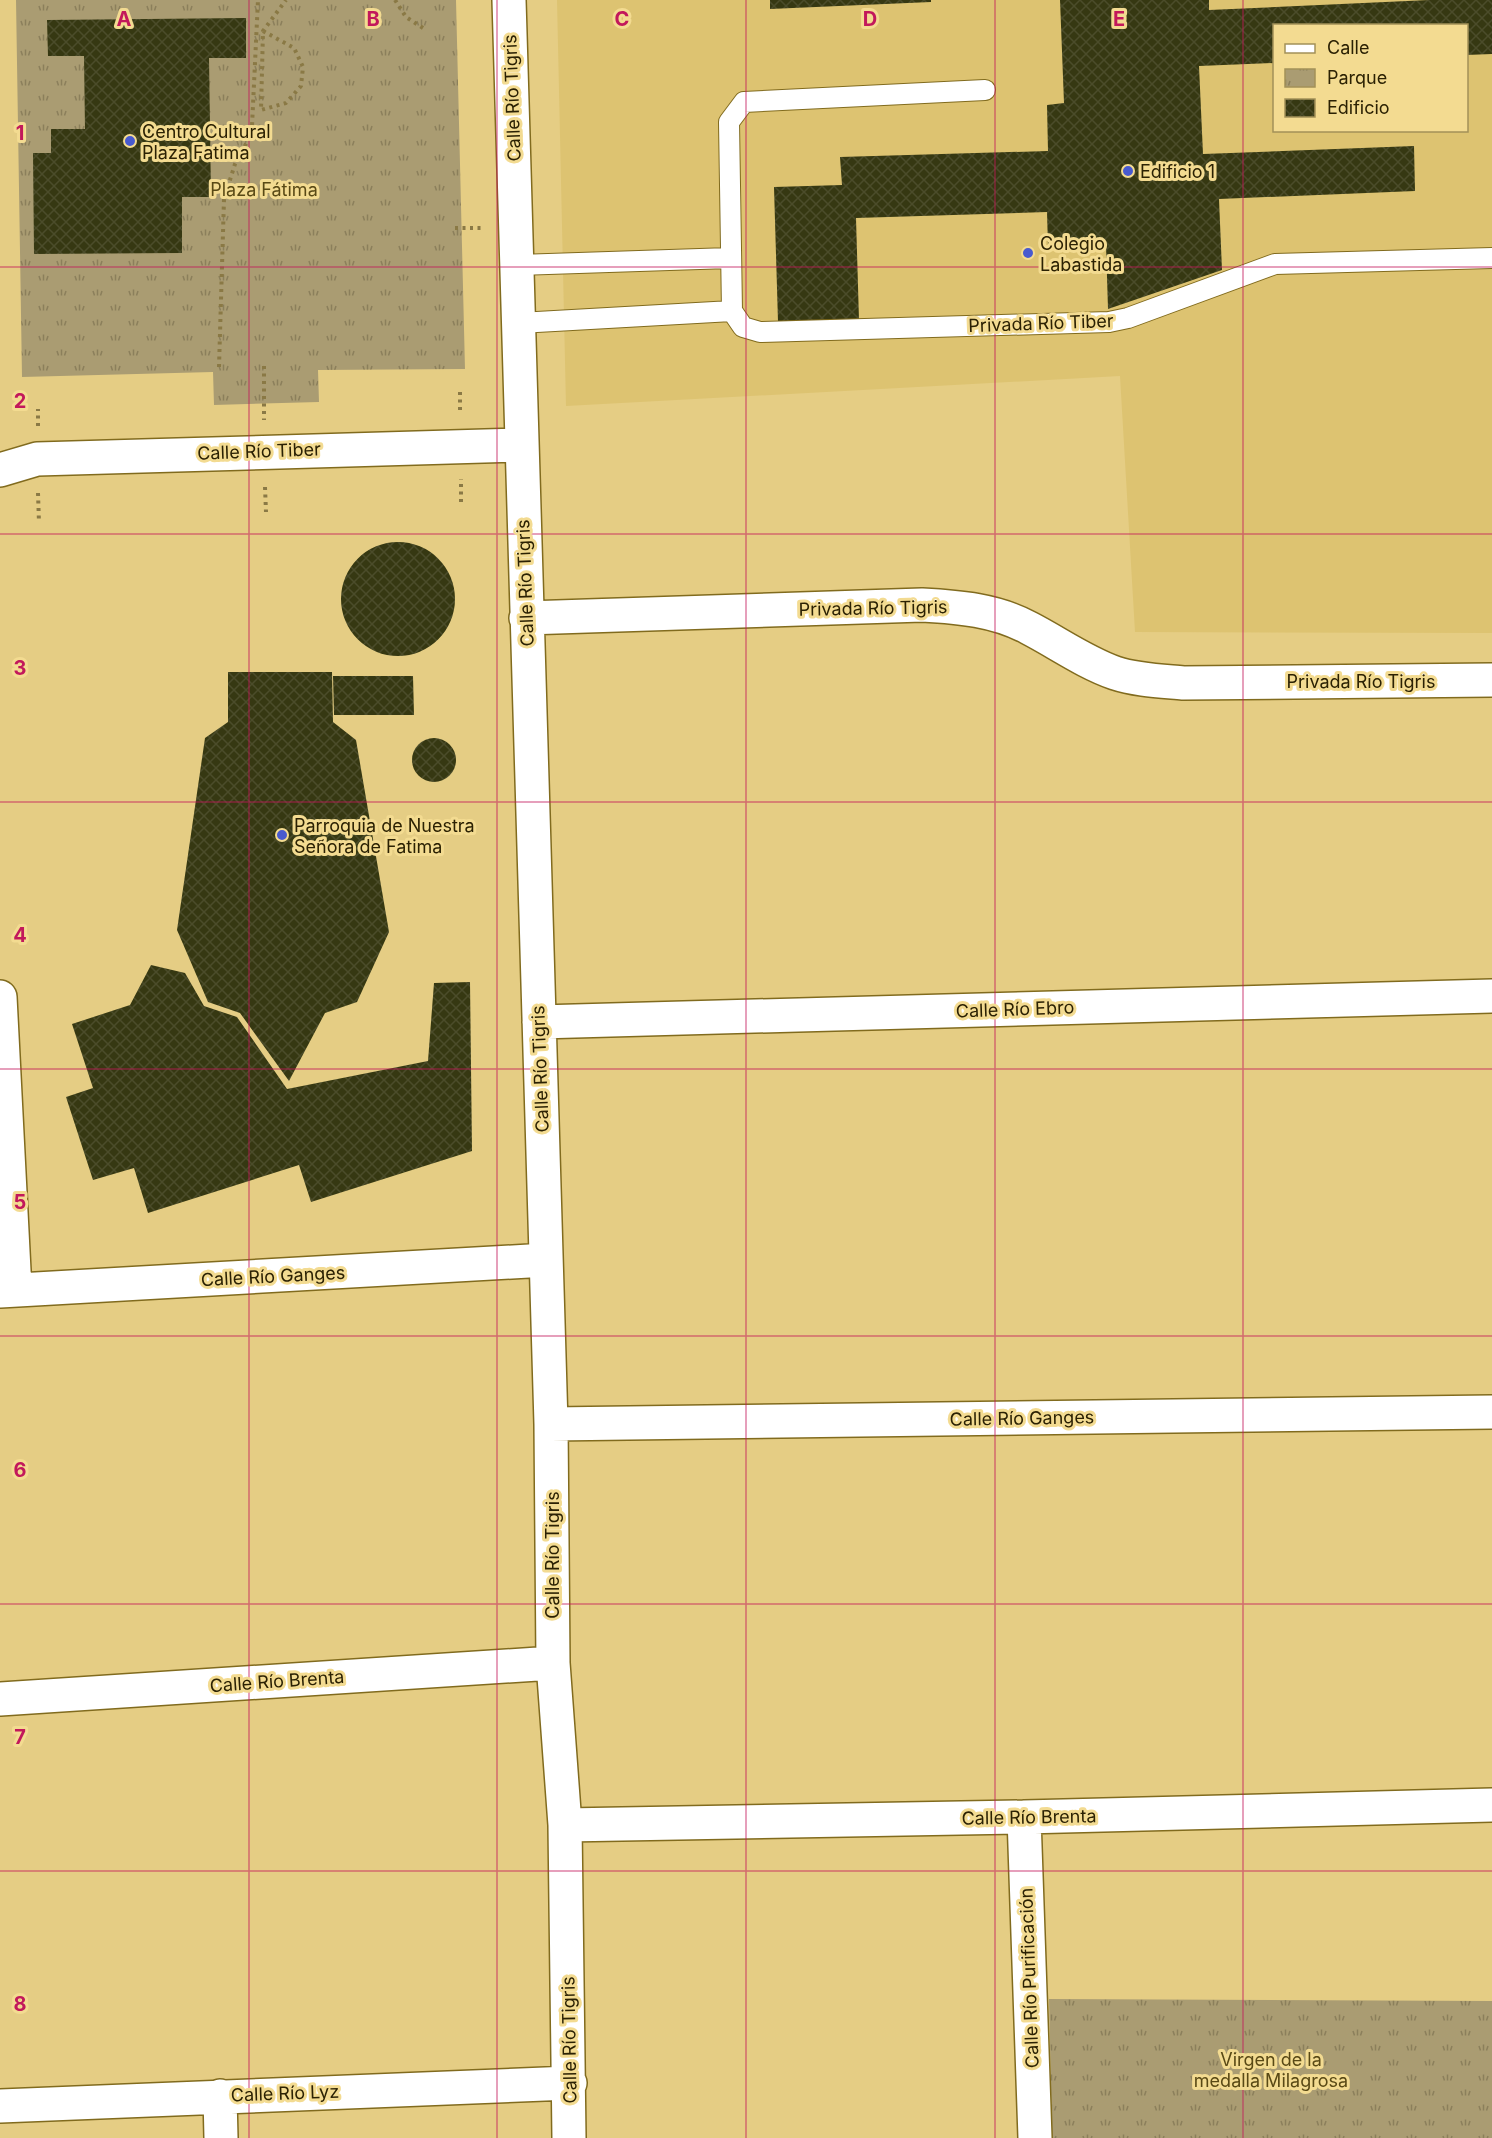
<svg xmlns="http://www.w3.org/2000/svg" width="1492" height="2138" font-family="Inter,sans-serif">
<style>
.built{fill:#ddc371;fill-rule:evenodd}
.park{fill:url(#park-tufts)}
.building{fill:url(#building-cross-hatch)}
.lines{fill:none;stroke-linecap:round;stroke-linejoin:round}
.service-casing{stroke:#816b1e;stroke-width:22}
.minor-casing{stroke:#816b1e;stroke-width:36}
.path{stroke:#8a7945;stroke-width:4;stroke-dasharray:3 4.5;stroke-linecap:butt}
.service{stroke:#fff;stroke-width:20}
.minor{stroke:#fff;stroke-width:33}
.grid{fill:none;stroke:#c2185b;stroke-width:1.5;stroke-opacity:0.55}
.poi-dot{fill:#485acf;stroke:#f3db91;stroke-width:2}
.labels{text-anchor:middle;dominant-baseline:central;stroke-width:6;stroke-linejoin:round;paint-order:stroke}
.street-label{font-size:18px;fill:#2b2103;stroke:#f3db91}
.poi-label{font-size:18px;fill:#2b2103;stroke:#f3db91;text-anchor:start}
.park-label{font-size:18px;fill:#594915;stroke:#f3db91}
.grid-label{font-size:20px;text-anchor:middle;font-weight:bold;fill:#c2185b;stroke:#f3db91;stroke-width:6;stroke-linejoin:round;paint-order:stroke}
</style>
<defs>
<pattern id="park-tufts" width="24" height="20" patternUnits="userSpaceOnUse" patternTransform="scale(1.5)"><rect width="24" height="20" fill="#aa9c72"/><path d="M3 7l-1-3M5 7V3M7 7l1-3M15 17l-1-3M17 17v-4M19 17l1-3" fill="none" stroke="#8b7f5b"/></pattern>
<pattern id="building-cross-hatch" width="8" height="8" patternUnits="userSpaceOnUse" patternTransform="scale(1.5)"><rect width="8" height="8" fill="#363812"/><path d="M0 0l8 8M0 8l8-8" fill="none" stroke="#4b4c2a"/></pattern>
</defs>
<rect width="100%" height="100%" fill="#e5cd84"/>
<!-- built -->
<path class="built" d="M557 0H1492V633L1135 632 1120 376 566 406ZM1274 26H1466V130H1274Z"/>
<!-- park -->
<path class="park" d="M16 0H456L465 369 318 370 319 402 214 405 213 372 22 377Z
M1049 1999 1492 2001V2138H1052Z"/>
<!-- building -->
<path class="building" d="M770 0H931V2L770 9Z
M1060 0H1209V10L1429 0H1492V54L1466 55V26H1274V63L1199 66 1203 154 1414 146 1415 191 1219 199 1222 270 1108 309 1106 245 1048 247 1047 212 856 218 859 320 778 322 774 187 842 185 840 157 1048 151 1047 105 1064 103Z
M246 18V58H209L211 197H182V253L34 254 33 153H51V129H85L84 56H48L47 20Z
M341 599a57 57 0 1 1 114 0a57 57 0 1 1-114 0Z
M228 672H332L333 722 356 740 389 932 357 1002 325 1013 289 1081 240 1013 208 1002 177 930 205 738 228 722Z
M333 676H413L414 715H334Z
M412 760a22 22 0 1 1 44 0a22 22 0 1 1-44 0Z
M151 965 185 973 204 1006 237 1017 287 1089 428 1061 434 983 470 982 472 1151 311 1202 299 1165 148 1213 134 1168 93 1180 66 1097 93 1088 72 1024 130 1005Z"/>
<g class="lines">
<!-- service casing -->
<g class="service-casing">
<path id="service" d="M985 90 744 102 729 122 732 311 743 327 760 332 1109 322 1128 318 1275 264 1492 258
M518 265 730 258
M519 323 732 311"/>
</g>
<!-- minor casing -->
<g class="minor-casing">
<path id="minor" d="M509 0 551 1424 553 1663 565 1825 569 2138
M0 470 37 459 520 445
M526 618 922 605C959 607 996 610 1029 628 1058 643 1084 662 1115 673 1136 680 1161 681 1183 683L1492 680
M0 997 15 1290
M539 1022 1492 996
M0 1291 546 1260
M551 1424 1492 1412
M0 1699 553 1663
M1024 1817 1035 2138
M565 1825 1024 1817 1492 1805
M220 2096 221 2138
M0 2106 570 2083"/>
</g>
<!-- path -->
<path class="path" d="M395 0 406 17 426 30
M263 31 294 48 303 67 301 86 286 103 261 110 263 31 286 0
M455 228H481
M264 366V420
M219 367 224 199 235 164 247 142 252 126 258 0
M460 392V412
M38 426V409
M265 487 266 512
M38 493 39 523
M461 502V479"/>
<!-- service -->
<use href="#service" class="service"/>
<!-- minor -->
<use href="#minor" class="minor"/>
</g>
<!-- grid -->
<path class="grid" d="M249 0V2138M497 0V2138M746 0V2138M995 0V2138M1243 0V2138M0 267H1492M0 534H1492M0 802H1492M0 1069H1492M0 1336H1492M0 1604H1492M0 1871H1492"/>
<!-- markers -->
<g class="poi-dot">
<circle cx="130" cy="141" r="6"/>
<circle cx="1128" cy="171" r="6"/>
<circle cx="1028" cy="253" r="6"/>
<circle cx="282" cy="835" r="6"/>
</g>
<g class="labels">
<!-- street labels -->
<g class="street-label">
<text transform="translate(512 98) rotate(-92)">Calle Río Tigris</text>
<text transform="translate(1041 323) rotate(-2)">Privada Río Tiber</text>
<text transform="translate(259 451) rotate(-2)">Calle Río Tiber</text>
<text transform="translate(525 583) rotate(-92)">Calle Río Tigris</text>
<text transform="translate(873 608) rotate(-1)">Privada Río Tigris</text>
<text x="1361" y="681">Privada Río Tigris</text>
<text transform="translate(1015 1009) rotate(-2)">Calle Río Ebro</text>
<text transform="translate(540 1069) rotate(-92)">Calle Río Tigris</text>
<text transform="translate(273 1276) rotate(-3)">Calle Río Ganges</text>
<text transform="translate(1022 1418) rotate(-1)">Calle Río Ganges</text>
<text transform="translate(552 1555) rotate(-90)">Calle Río Tigris</text>
<text transform="translate(277 1681) rotate(-4)">Calle Río Brenta</text>
<text transform="translate(1029 1817) rotate(-1)">Calle Río Brenta</text>
<text transform="translate(1029 1978) rotate(-92)">Calle Río Purificación</text>
<text transform="translate(569 2040) rotate(-91)">Calle Río Tigris</text>
<text transform="translate(285 2093) rotate(-2)">Calle Río Lyz</text>
</g>
<!-- poi labels -->
<g class="poi-label">
<text x="142" y="131">Centro Cultural<tspan x="142" dy="21">Plaza Fatima</tspan></text>
<text x="1140" y="171">Edificio 1</text>
<text x="1040" y="243">Colegio<tspan x="1040" dy="21">Labastida</tspan></text>
<text x="294" y="825">Parroquia de Nuestra<tspan x="294" dy="21">Señora de Fatima</tspan></text>
</g>
<!-- park labels -->
<g class="park-label">
<text x="264" y="189">Plaza Fátima</text>
<text x="1271" y="2059">Virgen de la<tspan x="1271" dy="21">medalla Milagrosa</tspan></text>
</g>
</g>
<g class="grid-label">
<text x="124" y="26">A</text>
<text x="373" y="26">B</text>
<text x="622" y="26">C</text>
<text x="870" y="26">D</text>
<text x="1119" y="26">E</text>
<text x="20" y="140">1</text>
<text x="20" y="408">2</text>
<text x="20" y="675">3</text>
<text x="20" y="942">4</text>
<text x="20" y="1209">5</text>
<text x="20" y="1477">6</text>
<text x="20" y="1744">7</text>
<text x="20" y="2011">8</text>
</g>
<!-- legend -->
<rect x="1273" y="24" width="195" height="108" fill="#f3db91" stroke="#a39158" stroke-width="1.5"/>
<rect x="1285" y="44" width="30" height="9" fill="#ffffff" stroke="#a39158" stroke-width="1.5"/>
<text x="1327" y="54" font-size="18" fill="#2b2103">Calle</text>
<rect x="1285" y="69" width="30" height="18" fill="url(#park-tufts)" stroke="#a39158" stroke-width="1.5"/>
<text x="1327" y="84" font-size="18" fill="#2b2103">Parque</text>
<rect x="1285" y="99" width="30" height="18" fill="url(#building-cross-hatch)" stroke="#a39158" stroke-width="1.5"/>
<text x="1327" y="114" font-size="18" fill="#2b2103">Edificio</text>
</svg>
